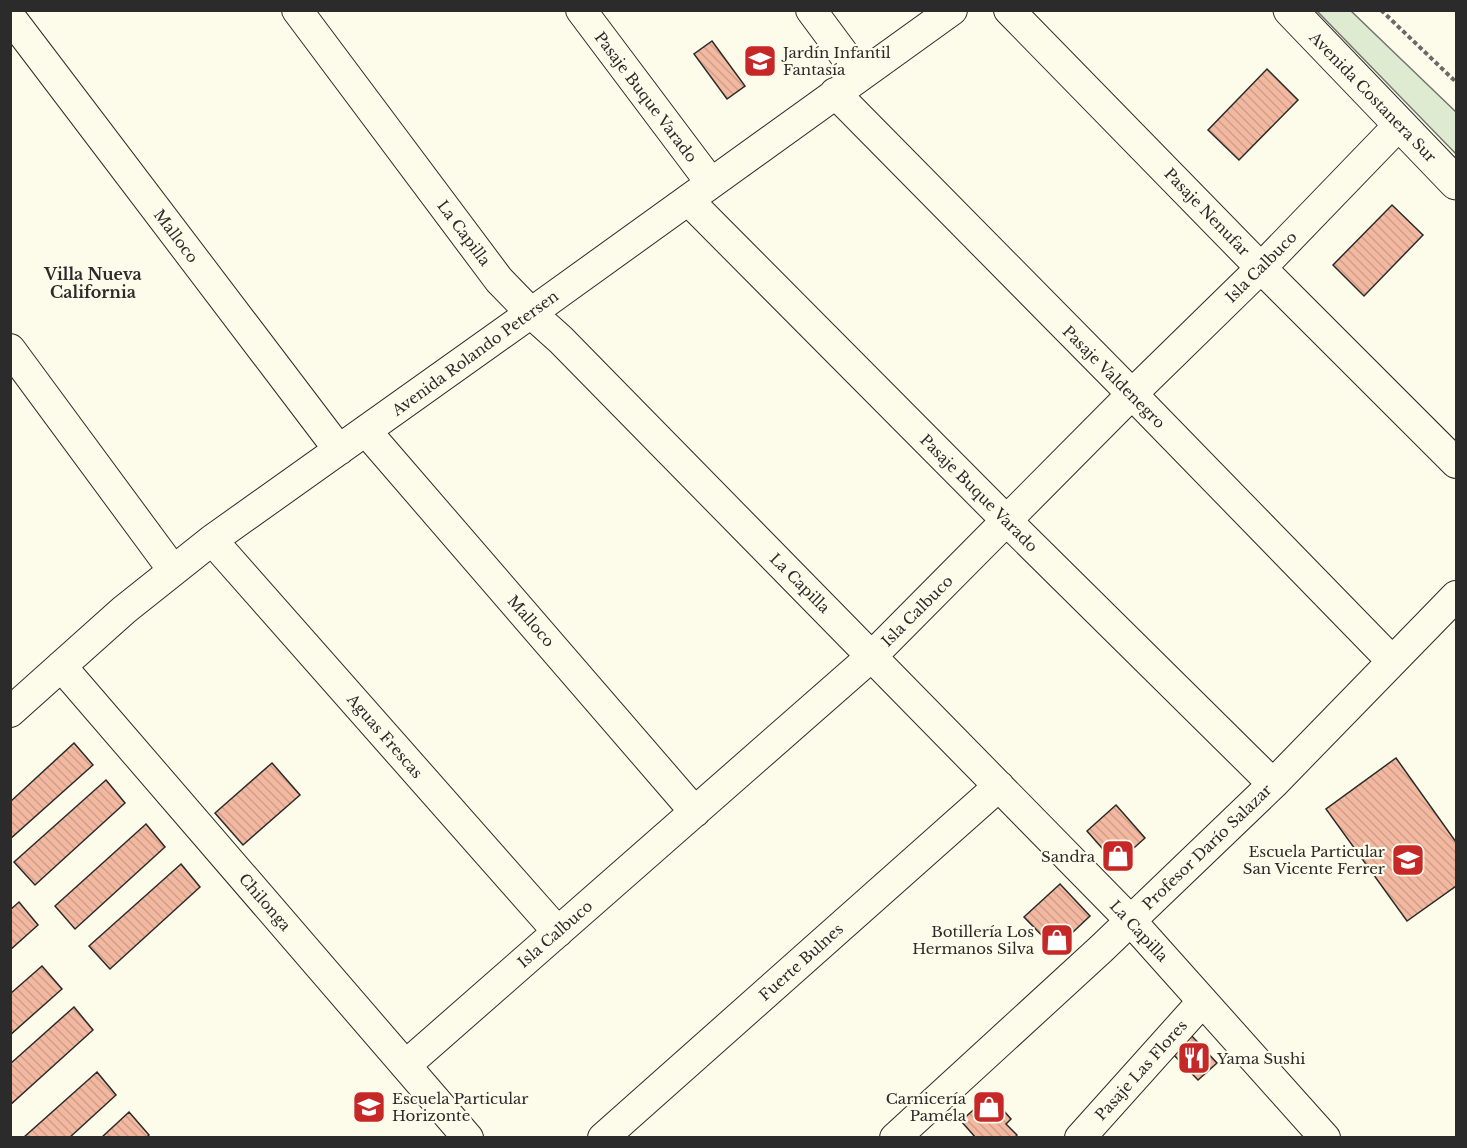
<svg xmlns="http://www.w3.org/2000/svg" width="1467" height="1148" font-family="'Libre Baskerville',serif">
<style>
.grass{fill:#deebd1;stroke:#74746e;stroke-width:1.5}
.building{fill:url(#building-back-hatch);stroke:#2b2b2b;stroke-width:1.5}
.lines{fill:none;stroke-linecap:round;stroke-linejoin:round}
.minor-casing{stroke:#2b2b2b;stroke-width:32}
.major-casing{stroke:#2b2b2b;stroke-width:35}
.path{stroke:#6a6964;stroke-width:4;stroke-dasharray:4.5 3;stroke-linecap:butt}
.minor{stroke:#fdfbea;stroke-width:30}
.major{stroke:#fdfbea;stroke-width:33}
.labels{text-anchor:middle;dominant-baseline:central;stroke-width:4.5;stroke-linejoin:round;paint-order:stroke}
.poi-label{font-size:15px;fill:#2b2b2b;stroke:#fdfbea;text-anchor:end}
.street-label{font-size:15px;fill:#2b2b2b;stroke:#fdfbea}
.neighbourhood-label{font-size:16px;font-weight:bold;fill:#2b2b2b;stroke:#fdfbea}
</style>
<defs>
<pattern id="building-back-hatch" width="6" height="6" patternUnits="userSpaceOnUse" patternTransform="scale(1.5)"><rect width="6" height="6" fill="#f2b8a0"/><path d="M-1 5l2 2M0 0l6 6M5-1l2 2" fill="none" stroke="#d09e8a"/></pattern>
</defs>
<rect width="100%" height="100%" fill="#fdfbea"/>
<!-- grass -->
<path class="grass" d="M1317 11H1351L1456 112V154Z"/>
<!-- building -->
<path class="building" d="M712 41 745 86 727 99 694 54Z
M1267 69 1298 100 1239 160 1208 130Z
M1392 205 1423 235 1364 296 1333 265Z
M74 743 93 765 10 839V802Z
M1396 758 1456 842V886L1407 921 1326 809Z
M272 763 300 795 243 845 215 813Z
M106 780 125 803 35 885 14 862Z
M1116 805 1145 838 1116 864 1087 831Z
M146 824 165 847 75 929 55 906Z
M181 864 200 887 110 969 89 946Z
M1060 884 1090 916 1055 949 1024 917Z
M19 902 38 925 10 950V910Z
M42 966 62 989 10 1035V994Z
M74 1007 93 1030 10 1105V1064Z
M1190 1034 1217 1063 1198 1080 1171 1052Z
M97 1072 116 1095 69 1138H23Z
M990 1095 1011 1119 1006 1124 1017 1135 1014 1138H976L961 1121Z
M129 1112 149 1135 146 1138H101Z"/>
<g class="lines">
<!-- minor casing -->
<g class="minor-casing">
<path id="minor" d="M297 10 499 280 531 313 561 340 1131 921 1325 1138
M581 10 711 183
M811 10 860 76
M1009 10 1261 268 1456 463
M14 22 339 450
M835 93 1132 394 1392 661
M688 200 1006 520 1273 784
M10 349 173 570
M366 431 695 812
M212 540 558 932
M61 666 468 1138
M10 712 124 610 212 540 531 313 952 10
M406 1065 872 656 1132 394 1261 268 1399 125
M603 1138 999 786
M895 1138 1101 949 1150 902 1273 784 1456 596
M1080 1138 1202 1002"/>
</g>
<!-- major casing -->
<g class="major-casing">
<path id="major" d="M1290 10 1456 183"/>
</g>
<!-- path -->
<path class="path" d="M1381 10 1456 82"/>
<!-- minor -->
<use href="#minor" class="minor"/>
<!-- major -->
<use href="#major" class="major"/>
</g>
<!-- icons -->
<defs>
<g id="school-square" transform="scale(1.725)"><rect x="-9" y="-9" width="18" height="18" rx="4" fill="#c62828" stroke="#fdfbea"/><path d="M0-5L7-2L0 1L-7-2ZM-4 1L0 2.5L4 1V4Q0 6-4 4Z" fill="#fff"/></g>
<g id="shop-square" transform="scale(1.725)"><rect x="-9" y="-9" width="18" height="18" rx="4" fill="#c62828" stroke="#fdfbea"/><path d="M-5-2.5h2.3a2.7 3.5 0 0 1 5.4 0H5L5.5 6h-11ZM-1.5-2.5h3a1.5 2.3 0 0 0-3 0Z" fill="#fff"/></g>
<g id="restaurant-square" transform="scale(1.725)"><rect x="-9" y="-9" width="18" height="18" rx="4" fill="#c62828" stroke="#fdfbea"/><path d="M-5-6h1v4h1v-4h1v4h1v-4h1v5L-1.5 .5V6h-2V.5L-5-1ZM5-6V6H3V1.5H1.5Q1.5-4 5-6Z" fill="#fff"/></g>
</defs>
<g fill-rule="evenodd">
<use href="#school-square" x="760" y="61"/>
<use href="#shop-square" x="1118" y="856"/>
<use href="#school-square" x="1408" y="860"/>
<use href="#shop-square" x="1057" y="940"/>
<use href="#restaurant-square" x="1194" y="1058"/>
<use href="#school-square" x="369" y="1107"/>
<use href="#shop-square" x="989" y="1107"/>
</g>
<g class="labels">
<!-- poi labels -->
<g class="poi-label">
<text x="783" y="52" text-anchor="start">Jardín Infantil<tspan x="783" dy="17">Fantasía</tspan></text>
<text x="1385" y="851">Escuela Particular<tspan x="1385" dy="17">San Vicente Ferrer</tspan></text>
<text x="1095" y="856">Sandra</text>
<text x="1034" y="931">Botillería Los<tspan x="1034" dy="17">Hermanos Silva</tspan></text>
<text x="1217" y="1058" text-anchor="start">Yama Sushi</text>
<text x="392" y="1098" text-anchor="start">Escuela Particular<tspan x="392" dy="17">Horizonte</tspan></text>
<text x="966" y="1098">Carnicería<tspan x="966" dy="17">Pamela</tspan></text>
</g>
<!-- street labels -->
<g class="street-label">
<text transform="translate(646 97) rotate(53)">Pasaje Buque Varado</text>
<text transform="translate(1373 97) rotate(46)">Avenida Costanera Sur</text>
<text transform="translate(1207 212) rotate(46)">Pasaje Nenufar</text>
<text transform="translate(464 233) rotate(53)">La Capilla</text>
<text transform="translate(176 236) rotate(53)">Malloco</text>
<text transform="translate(1261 267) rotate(-45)">Isla Calbuco</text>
<text transform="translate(475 353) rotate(-36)">Avenida Rolando Petersen</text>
<text transform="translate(1114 377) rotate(45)">Pasaje Valdenegro</text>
<text transform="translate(979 493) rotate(45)">Pasaje Buque Varado</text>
<text transform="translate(800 583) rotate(45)">La Capilla</text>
<text transform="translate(917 611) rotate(-45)">Isla Calbuco</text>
<text transform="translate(531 621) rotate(49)">Malloco</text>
<text transform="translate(385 736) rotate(49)">Aguas Frescas</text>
<text transform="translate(1207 847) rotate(-44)">Profesor Darío Salazar</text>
<text transform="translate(265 902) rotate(49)">Chilonga</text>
<text transform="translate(1139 931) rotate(47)">La Capilla</text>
<text transform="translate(555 934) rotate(-41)">Isla Calbuco</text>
<text transform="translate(801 962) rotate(-42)">Fuerte Bulnes</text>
<text transform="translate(1141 1070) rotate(-48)">Pasaje Las Flores</text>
</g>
<!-- neighbourhood labels -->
<g class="neighbourhood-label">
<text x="93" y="274">Villa Nueva<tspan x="93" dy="18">California</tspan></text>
</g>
</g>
<!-- border -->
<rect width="1467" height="1148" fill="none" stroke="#2b2b2b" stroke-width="24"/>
</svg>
